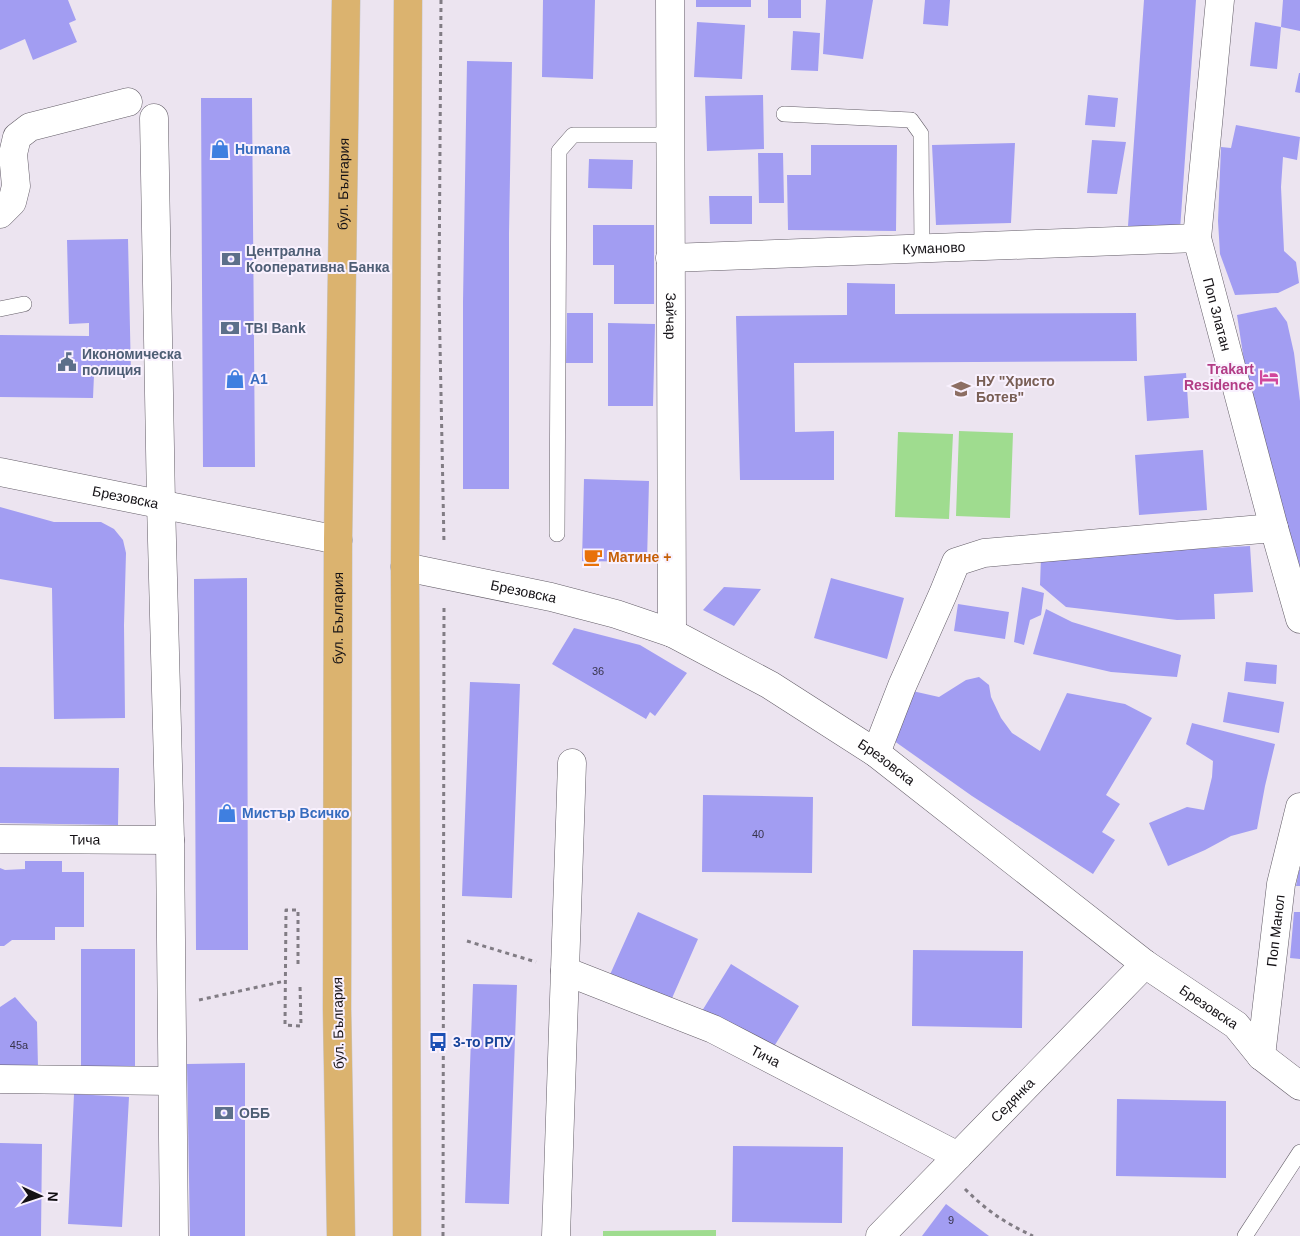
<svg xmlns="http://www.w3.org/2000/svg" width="1300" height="1236" font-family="Helvetica,sans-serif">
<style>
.pitch{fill:#9fdc8f}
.building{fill:#a29df2}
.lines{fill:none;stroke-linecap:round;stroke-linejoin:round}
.service-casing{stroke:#645e68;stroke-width:16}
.minor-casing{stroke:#645e68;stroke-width:29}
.primary-casing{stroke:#c7c6c7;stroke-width:29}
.path{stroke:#817c84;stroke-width:3;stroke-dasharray:4 4;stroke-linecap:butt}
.service{stroke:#fff;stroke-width:15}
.minor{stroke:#fff;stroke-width:28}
.primary{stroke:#dbb36f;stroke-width:28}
.labels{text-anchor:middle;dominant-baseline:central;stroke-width:4;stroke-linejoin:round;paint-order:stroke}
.number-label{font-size:11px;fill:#38344c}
.shop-label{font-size:14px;font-weight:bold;fill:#366cbe;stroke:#f9f1fe;text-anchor:start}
.street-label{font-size:14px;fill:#141115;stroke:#f9f1fe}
.service-label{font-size:14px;font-weight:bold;fill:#4e5e75;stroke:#f9f1fe;text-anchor:start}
.hotel-label{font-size:14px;font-weight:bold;fill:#b23c85;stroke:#f9f1fe;text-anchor:end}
.education-label{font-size:14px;font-weight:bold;fill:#785e54;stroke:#f9f1fe;text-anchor:start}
.food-label{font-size:14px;font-weight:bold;fill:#c56008;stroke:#f9f1fe;text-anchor:start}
.transit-label{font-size:14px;font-weight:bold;fill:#164399;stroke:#f9f1fe;text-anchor:start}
</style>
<rect width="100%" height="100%" fill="#ece4f0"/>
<!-- pitch -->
<path class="pitch" d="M959 431 1013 433 1010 518 956 516Z
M898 432 953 434 949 519 895 517Z
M716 1230V1236H603V1231Z"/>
<!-- building -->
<path class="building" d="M0 0H68L76 20 69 23 77 42 33 60 25 39 0 50Z
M543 0H595L593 79 542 77Z
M696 0H751V7H696Z
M768 0H801V18H768Z
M826 0H873L863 59 823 54Z
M925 0H950L948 26 923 24Z
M1144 0H1196L1180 230 1128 226Z
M1283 0H1300V31L1281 27Z
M697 22 745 25 742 79 694 77Z
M1255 22 1281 27 1277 69 1250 66Z
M793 31 820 33 818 71 791 70Z
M467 61 512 62 509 233V489H463V302Z
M1299 73H1300V93L1295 92Z
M763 95 764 149 707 151 705 96Z
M1088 95 1118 98 1115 127 1085 125Z
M201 98H252L255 467H203Z
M1236 125 1300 137 1297 160 1283 157 1281 187 1284 251 1296 262 1299 283 1278 293 1235 295 1220 254 1218 221 1221 147 1231 148Z
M1092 140 1126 142 1117 194 1087 193Z
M1015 143 1011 223 936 225 932 145Z
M811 145H897L896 231 788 230 787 175H811Z
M758 153H783L784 203H759Z
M589 159 633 160 632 189 588 188Z
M709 196H752V224H710Z
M593 225H654V304H614V265H593Z
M128 239 131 375H94L93 398 0 397V335L89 336V323L69 324 67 240Z
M847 283 895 284V314L1136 313 1137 361 794 363 795 432 834 431V480H740L736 316 847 315Z
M1276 307 1287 322 1294 353 1300 401V572L1254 401 1244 361 1237 315Z
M567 313H593V363H566Z
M608 323 655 324 653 406H608Z
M1186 373 1189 418 1147 421 1144 376Z
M1203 450 1207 510 1139 515 1135 455Z
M584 479 649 481 647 562 582 561Z
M0 507 54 522H101L114 529 123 540 126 553 124 625 125 718 54 719 52 588 0 579Z
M1250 546 1253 592 1214 594 1215 619 1177 620 1066 607 1040 585 1041 557Z
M247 578 248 950H196L194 579Z
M831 578 904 598 887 659 814 638Z
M724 587 761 589 734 626 703 610Z
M1022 587 1044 593 1041 615 1030 620 1024 645 1014 642Z
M958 604 1009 612 1005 639 954 631Z
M1046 609 1072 622 1181 655 1177 677 1111 672 1033 654Z
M574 628 640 645 687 673 655 716 650 712 646 719 552 664Z
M1246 662 1277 665 1276 684 1244 681Z
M979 677 989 685 991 697 1001 718 1012 733 1040 751 1067 693 1125 704 1152 718 1106 795 1120 804 1102 832 1115 840 1093 874 972 796 890 738 908 690 939 697 966 680Z
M470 682 520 684 512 898 462 896Z
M1228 692 1284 702 1279 733 1223 722Z
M1192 723 1275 744 1265 786 1257 829 1231 836 1205 850 1168 866 1149 823 1187 807 1204 810 1212 777 1213 761 1186 744Z
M0 767 119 768 118 825 0 823Z
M703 795 813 797 812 873 702 872Z
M25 861H62V872H84V927H55V940H12L4 946H0V868L5 870 25 869Z
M1299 870H1300V886H1296Z
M638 912 698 939 669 1005 608 979Z
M1294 912H1300V959L1290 958Z
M81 949H135V1068H81Z
M913 950 1023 951 1022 1028 912 1026Z
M731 964 799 1006 770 1053 702 1011Z
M473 984 517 985 509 1204 465 1203Z
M15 997 37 1022 38 1068 0 1069V1007Z
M245 1063V1236H190L187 1064Z
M74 1094 129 1097 122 1227 68 1224Z
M1117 1099 1226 1101V1178L1116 1176Z
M0 1143 42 1144 41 1236H0Z
M733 1146 843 1147 842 1223 732 1222Z
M946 1204 989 1236H922Z"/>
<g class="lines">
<!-- service casing -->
<g class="service-casing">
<path id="service" d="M784 114 911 120 921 134 922 249
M0 309 24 304
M557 534 559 151 573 135H671
M1245 1236 1300 1152"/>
</g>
<!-- minor casing -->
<g class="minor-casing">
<g id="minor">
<path id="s1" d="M670 0 672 633"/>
<path id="s2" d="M1220 0 1197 238 1274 528 1300 619"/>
<path d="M154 118 161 503 170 840 174 1236"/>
<path d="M0 214 12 202 16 186 13 154 17 137 30 127 128 102"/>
<path id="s3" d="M670 258 1197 238"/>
<path id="s4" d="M0 472 338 540"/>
<path id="s5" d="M405 567 551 597 616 614 672 633 770 685 876 753 1145 964 1236 1025 1261 1056 1300 1086"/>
<path d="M876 753 902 686 943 594 956 562 984 553 1274 528"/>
<path id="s6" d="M0 839 170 840"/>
<path id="s7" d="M565 971 713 1029 958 1156"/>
<path id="s8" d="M1261 1056 1281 884 1300 807"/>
<path d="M0 1079 172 1081"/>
<path d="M556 1236 572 763"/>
<path id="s9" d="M880 1236 1145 964"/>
</g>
</g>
<!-- primary casing -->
<g class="primary-casing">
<g id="primary">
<path id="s10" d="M341 1236 337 1009 338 540 346 0"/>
<path d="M407 1236 405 567 408 0"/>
</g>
</g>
<!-- path -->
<path class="path" d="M441 0 439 294 444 544
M467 941 536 962
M298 964V910H286L285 1025 301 1026 300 985
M199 1000 285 981
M965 1189C987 1211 1005 1223 1033 1236
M443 1236 444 606"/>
<!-- service -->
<use href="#service" class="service"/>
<!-- minor -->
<use href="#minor" class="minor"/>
<!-- primary -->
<use href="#primary" class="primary"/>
</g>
<!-- icons -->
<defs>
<g id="shop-bare" transform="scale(1.5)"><path d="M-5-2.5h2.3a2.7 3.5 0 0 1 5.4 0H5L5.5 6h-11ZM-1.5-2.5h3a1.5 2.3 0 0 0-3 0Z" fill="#3f7fe0" stroke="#f9f1fe" stroke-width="2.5" paint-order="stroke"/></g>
<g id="bank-bare" transform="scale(1.5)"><path d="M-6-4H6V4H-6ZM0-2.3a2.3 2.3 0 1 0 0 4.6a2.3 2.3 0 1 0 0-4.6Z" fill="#5c6f8a" stroke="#f9f1fe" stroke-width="2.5" paint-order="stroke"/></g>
<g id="civic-bare" transform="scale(1.5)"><path d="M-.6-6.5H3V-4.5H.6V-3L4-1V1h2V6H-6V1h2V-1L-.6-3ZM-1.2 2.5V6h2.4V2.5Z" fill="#5c6f8a" stroke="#f9f1fe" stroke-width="2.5" paint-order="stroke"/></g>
<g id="hotel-bare" transform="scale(1.5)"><path d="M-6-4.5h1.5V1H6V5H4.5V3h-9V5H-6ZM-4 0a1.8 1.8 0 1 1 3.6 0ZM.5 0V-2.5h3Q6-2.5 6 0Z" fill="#d1479c" stroke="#f9f1fe" stroke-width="2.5" paint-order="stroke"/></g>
<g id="school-bare" transform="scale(1.5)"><path d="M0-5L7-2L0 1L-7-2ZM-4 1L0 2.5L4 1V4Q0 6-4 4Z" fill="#8d6e63" stroke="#f9f1fe" stroke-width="2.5" paint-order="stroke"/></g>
<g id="cafe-bare" transform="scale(1.5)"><path d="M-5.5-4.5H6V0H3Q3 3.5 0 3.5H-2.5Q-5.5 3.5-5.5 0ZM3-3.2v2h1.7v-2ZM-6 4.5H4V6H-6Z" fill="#e8710a" stroke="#f9f1fe" stroke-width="2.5" paint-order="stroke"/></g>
<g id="bus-bare" transform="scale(1.5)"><path d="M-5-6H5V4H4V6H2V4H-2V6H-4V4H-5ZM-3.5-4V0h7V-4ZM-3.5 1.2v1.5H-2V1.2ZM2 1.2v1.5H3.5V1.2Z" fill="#1a4fb4" stroke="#f9f1fe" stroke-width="2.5" paint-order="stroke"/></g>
</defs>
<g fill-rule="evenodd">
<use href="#shop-bare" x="220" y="149"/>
<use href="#bank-bare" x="231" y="259"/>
<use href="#bank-bare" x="230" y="328"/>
<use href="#civic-bare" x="67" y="362"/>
<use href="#hotel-bare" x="1269" y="377"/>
<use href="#shop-bare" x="235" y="379"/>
<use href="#school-bare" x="961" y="389"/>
<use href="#cafe-bare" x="593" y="557"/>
<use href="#shop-bare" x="227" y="813"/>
<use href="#bus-bare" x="438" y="1042"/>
<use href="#bank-bare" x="224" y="1113"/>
</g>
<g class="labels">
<!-- number labels -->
<g class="number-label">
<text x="598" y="671">36</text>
<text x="758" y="834">40</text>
<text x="19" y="1045">45a</text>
<text x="951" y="1220">9</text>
</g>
<!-- shop labels -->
<g class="shop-label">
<text x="235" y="149">Humana</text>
<text x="250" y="379">A1</text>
<text x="242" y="813">Мистър Всичко</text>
</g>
<!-- street labels -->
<g class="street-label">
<text stroke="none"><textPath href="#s10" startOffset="1052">бул. България</textPath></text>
<text stroke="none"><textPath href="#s3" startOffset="264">Куманово</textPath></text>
<text stroke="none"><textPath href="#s2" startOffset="318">Поп Златан</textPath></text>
<text stroke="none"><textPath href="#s1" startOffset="316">Зайчар</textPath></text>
<text stroke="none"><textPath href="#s4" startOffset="128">Брезовска</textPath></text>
<text stroke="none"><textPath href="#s5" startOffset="121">Брезовска</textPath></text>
<text stroke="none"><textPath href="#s10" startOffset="618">бул. България</textPath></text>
<text stroke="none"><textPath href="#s5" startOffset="526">Брезовска</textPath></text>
<text stroke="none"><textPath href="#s6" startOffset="85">Тича</textPath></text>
<text stroke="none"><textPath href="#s8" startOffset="126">Поп Манол</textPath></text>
<text stroke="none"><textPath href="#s5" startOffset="931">Брезовска</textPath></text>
<text transform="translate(338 1023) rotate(-91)">бул. България</text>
<text stroke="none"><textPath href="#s7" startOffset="218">Тича</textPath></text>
<text stroke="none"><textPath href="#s9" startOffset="190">Седянка</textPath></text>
</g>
<!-- service labels -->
<g class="service-label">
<text x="246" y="251">Централна<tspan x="246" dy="16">Кооперативна Банка</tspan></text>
<text x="245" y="328">TBI Bank</text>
<text x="82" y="354">Икономическа<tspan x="82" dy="16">полиция</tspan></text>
<text x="239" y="1113">ОББ</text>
</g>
<!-- hotel labels -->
<g class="hotel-label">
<text x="1254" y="369">Trakart<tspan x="1254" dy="16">Residence</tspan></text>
</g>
<!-- education labels -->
<g class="education-label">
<text x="976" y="381">НУ "Христо<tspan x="976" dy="16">Ботев"</tspan></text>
</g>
<!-- food labels -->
<g class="food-label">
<text x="608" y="557">Матине +</text>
</g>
<!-- transit labels -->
<g class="transit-label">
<text x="453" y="1042">3-то РПУ</text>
</g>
</g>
<!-- north arrow -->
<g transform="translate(40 1196) rotate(93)" stroke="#f9f1fe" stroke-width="4" paint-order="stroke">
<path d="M0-4L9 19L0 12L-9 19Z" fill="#141115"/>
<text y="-8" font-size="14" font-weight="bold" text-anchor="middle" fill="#141115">N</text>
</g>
</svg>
